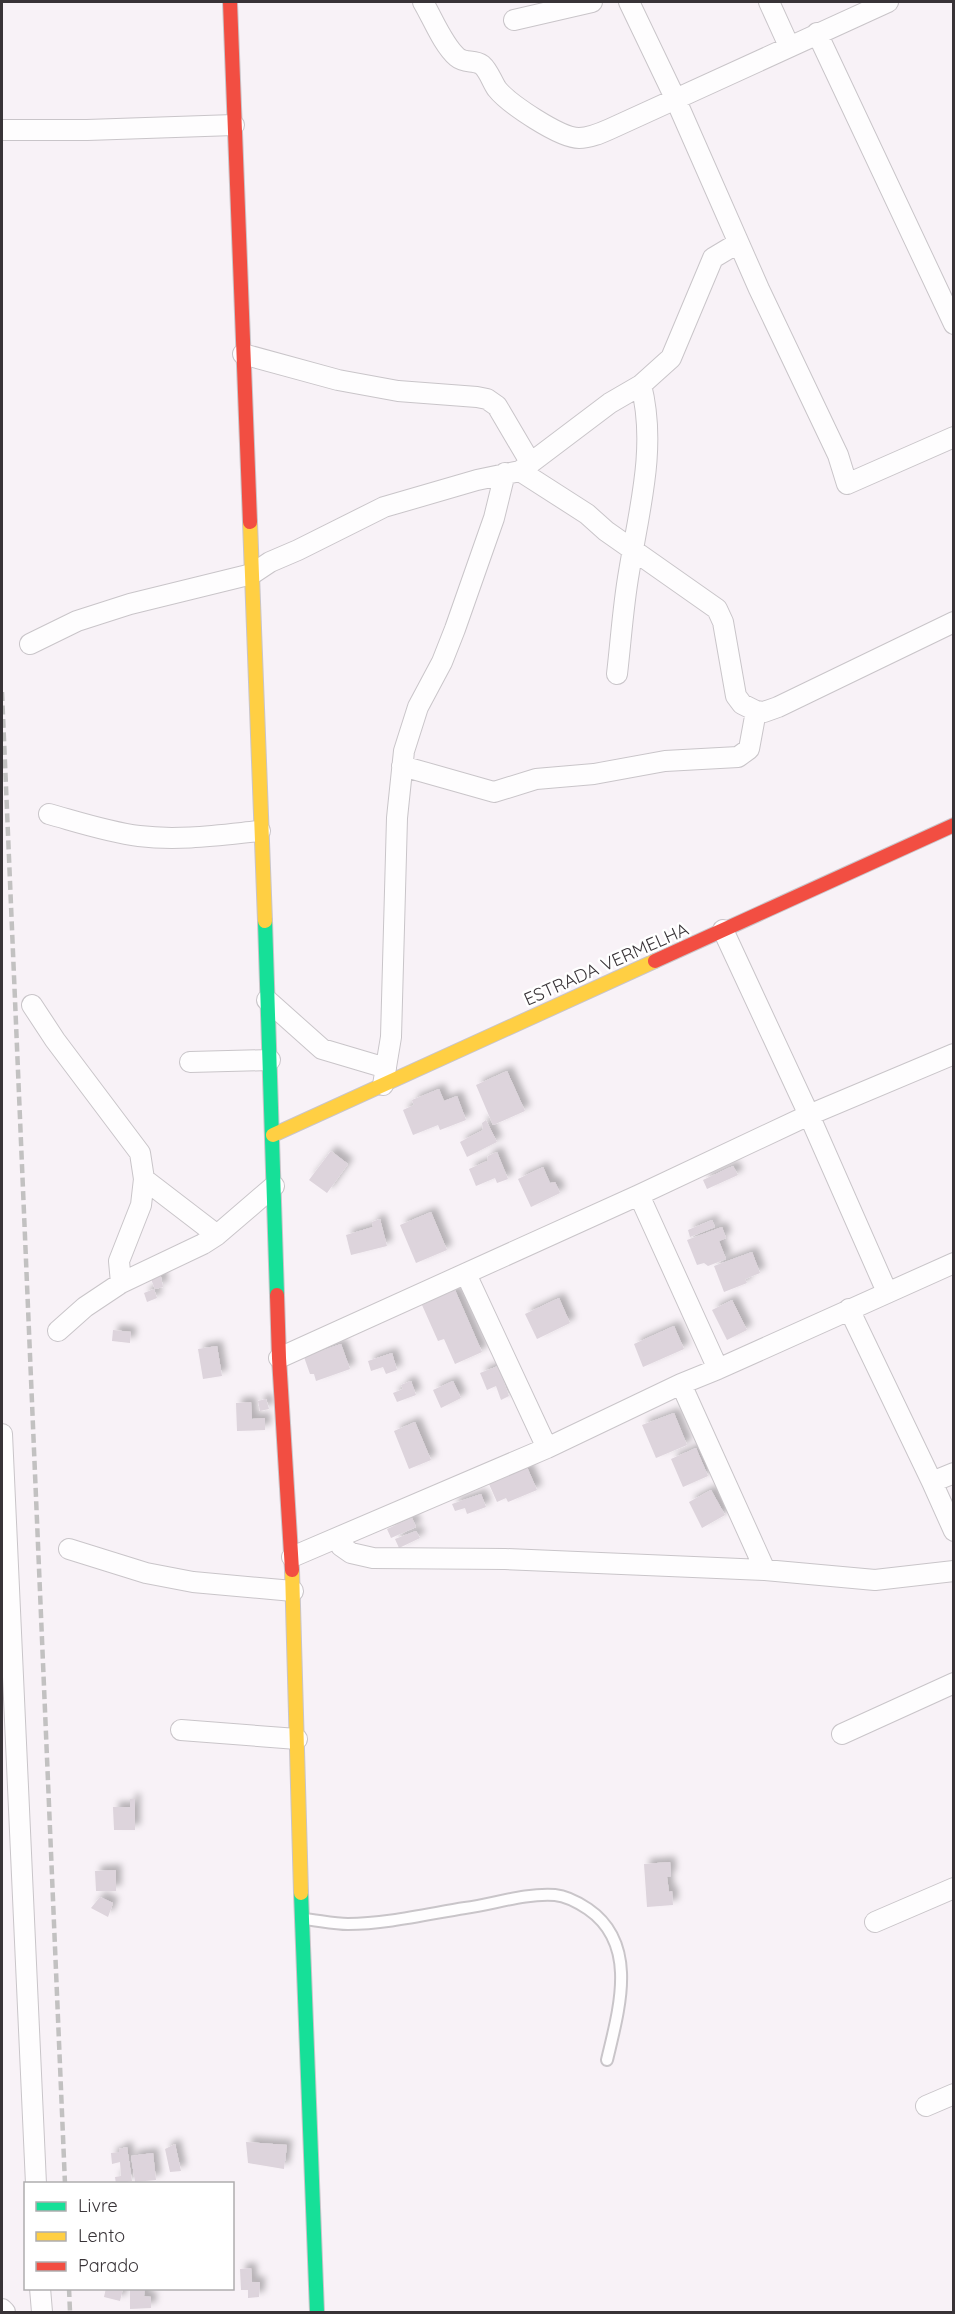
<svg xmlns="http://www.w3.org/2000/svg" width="955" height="2314" font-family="Quicksand,sans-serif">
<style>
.building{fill:#ddd4dc;filter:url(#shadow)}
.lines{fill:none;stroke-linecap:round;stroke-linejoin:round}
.lane-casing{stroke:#c9c5c9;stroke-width:14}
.street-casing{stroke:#c9c5c9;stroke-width:22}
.fast-casing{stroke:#c9c5c9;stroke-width:16}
.slow-casing{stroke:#c9c5c9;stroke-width:16}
.jam-casing{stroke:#c9c5c9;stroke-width:16}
.lane{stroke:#fefdfe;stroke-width:10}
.street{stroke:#fefdfe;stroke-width:20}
.fast{stroke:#16e098;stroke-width:14}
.slow{stroke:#ffcf43;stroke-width:14}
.jam{stroke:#f24e42;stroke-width:14}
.rail{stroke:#c2c1c1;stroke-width:4.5;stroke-dasharray:9 4.5;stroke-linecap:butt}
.labels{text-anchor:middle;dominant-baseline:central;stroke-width:5;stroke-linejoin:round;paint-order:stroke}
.street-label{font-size:18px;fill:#383337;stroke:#fff}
</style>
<defs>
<filter id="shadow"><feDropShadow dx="5.5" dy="-5.5" stdDeviation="3" flood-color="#0004"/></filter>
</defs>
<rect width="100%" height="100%" fill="#f8f2f7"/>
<!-- building -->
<path class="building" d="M507 1071 525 1111 493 1125 476 1085Z
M439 1089 444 1101 457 1096 466 1120 440 1130 438 1125 413 1135 403 1110 414 1105 412 1100Z
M486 1120 497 1142 467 1157 460 1142 483 1130 482 1123Z
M331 1151 348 1164 327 1193 309 1180Z
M497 1152 508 1179 497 1183 495 1178 476 1186 469 1169 487 1161 488 1156Z
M733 1166 738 1175 707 1189 703 1180Z
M543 1167 550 1183 555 1182 560 1193 531 1207 518 1179Z
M431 1212 447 1250 416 1263 400 1225Z
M380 1219 387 1246 351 1255 346 1235 373 1227 372 1222Z
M712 1220 715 1227 690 1237 688 1230Z
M722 1227 726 1238 719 1241 726 1259 708 1266 704 1263 697 1265 687 1240Z
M752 1252 760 1273 745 1279 747 1283 724 1292 714 1266Z
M160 1272 163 1287 155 1289 149 1274Z
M154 1289 157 1298 147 1302 144 1293Z
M455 1290 482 1352 455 1364 444 1339 438 1341 422 1305Z
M559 1298 570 1323 537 1339 525 1314Z
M732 1300 747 1330 727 1340 712 1310Z
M674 1326 684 1349 643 1367 634 1344Z
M113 1330 131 1332 130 1343 112 1341Z
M341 1344 350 1369 316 1381 314 1374H310L304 1357Z
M217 1346 222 1376 203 1379 198 1349Z
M392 1353 397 1370 386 1374 383 1367 371 1371 368 1361Z
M498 1366 509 1396 501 1400 496 1386 487 1390 480 1373Z
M411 1381 416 1395 397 1402 393 1393 403 1389 401 1385Z
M453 1381 461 1398 441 1408 433 1390Z
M266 1399 269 1409 260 1411 258 1401Z
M251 1402 252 1419 265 1418V1430L237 1431 236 1403Z
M674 1413 687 1445 656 1458 642 1425Z
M415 1422 431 1460 409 1469 394 1431Z
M696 1448 708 1476 683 1487 671 1459Z
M527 1467 537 1490 508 1502 506 1498 497 1502 489 1484Z
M711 1490 725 1515 702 1528 689 1502Z
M481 1494 486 1507 467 1514 465 1508 455 1511 452 1504Z
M412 1518 416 1527 391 1538 387 1529Z
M416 1531 420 1538 399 1548 395 1539Z
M130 1799H135V1830H114L113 1807H130Z
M670 1862 671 1876 667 1877 669 1892 672 1891 673 1905 647 1907 644 1864Z
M116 1870V1891H96L95 1871Z
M100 1897 113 1903 108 1917 91 1908Z
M246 2142 287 2145 284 2169 248 2163Z
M175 2144 181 2171 170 2172 165 2149Z
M127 2147 132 2181 116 2184 115 2177 121 2176 120 2162 112 2164 111 2153 119 2152V2149Z
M153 2153 156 2180 135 2182 131 2156Z
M251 2268 252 2282H260L259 2297 248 2298V2290H241L240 2269Z
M106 2288H123L120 2301 104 2297Z
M130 2288H145L144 2296 151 2297V2308L130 2309Z"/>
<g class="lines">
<!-- lane casing -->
<g class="lane-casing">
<path id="lane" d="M303 1919C317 1920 333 1924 348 1924 385 1924 428 1914 465 1908 495 1904 524 1893 555 1895 566 1896 579 1903 588 1909 639 1944 619 2009 607 2060"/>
</g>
<!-- street casing -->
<g class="street-casing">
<path id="street" d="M423 2C432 17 443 45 457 57 465 64 474 59 482 65 489 71 492 82 497 89 509 104 560 138 579 138 590 138 601 133 610 129L888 2
M629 2 675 98 759 289 838 455 847 484 954 437
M769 2 789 46
M514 20 592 2
M817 33 954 324
M2 130H87L234 125
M243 354 338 380 398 391 477 397 487 399 497 406 530 462
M520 471 587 514 606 531 717 609 723 622 736 696 742 704 756 711 764 712 778 707 954 622
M30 644 77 621 130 604 252 574 270 562 298 550 384 507 477 480 520 471 610 403 641 385 671 358 713 258 738 243
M617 674C621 640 623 606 629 572 639 510 657 447 641 385
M402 766 494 792 536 779 594 774 665 761 738 757 749 749 756 711
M49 814C78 822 108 832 139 836 179 841 220 835 260 831
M723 930 809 1115 887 1292
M267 1000 322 1049 386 1068
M32 1005 55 1040 140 1153 144 1179 141 1205 119 1261 121 1283
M190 1062 270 1060
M383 1085 391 1037 397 818 404 751 418 707 442 662 455 629 494 518 505 473
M144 1179 217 1235
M639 1195 718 1369
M466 1274 547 1448
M849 1309 932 1482 954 1531
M58 1331 85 1307 121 1283 203 1244 217 1235 274 1186
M279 1358 639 1195 809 1115 954 1054
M681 1384 765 1570
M2 1434 36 2184
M932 1482 954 1473
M337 1538 341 1546 351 1553 373 1558 505 1559 765 1570 875 1580 954 1571
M69 1549 146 1573 193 1582 293 1591
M292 1557 547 1448 681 1384 718 1369 954 1263
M181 1730 297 1739
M842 1734 954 1683
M875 1922 954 1888
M926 2106 954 2094
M40 2288 42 2312
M2 2309 5 2312"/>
</g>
<!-- fast casing -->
<g class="fast-casing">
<path id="fast" d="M265 921 277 1295
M301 1893 317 2312"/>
</g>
<!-- slow casing -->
<g class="slow-casing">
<path id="slow" d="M250 522 265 921
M273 1135 655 961
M292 1570 301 1893"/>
</g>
<!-- jam casing -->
<g class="jam-casing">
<path id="jam" d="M230 2 250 522
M655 961 954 825
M277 1295 279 1358 292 1570"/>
</g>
<!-- lane -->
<use href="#lane" class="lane"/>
<!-- street -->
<use href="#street" class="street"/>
<!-- fast -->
<use href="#fast" class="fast"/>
<!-- slow -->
<use href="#slow" class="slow"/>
<!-- jam -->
<use href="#jam" class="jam"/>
<!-- rail -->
<path class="rail" d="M2 692 65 2184
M69 2288 70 2312"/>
</g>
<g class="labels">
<!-- street labels -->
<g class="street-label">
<text transform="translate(606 964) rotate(-24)">ESTRADA VERMELHA</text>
</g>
</g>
<!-- border -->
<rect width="955" height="2314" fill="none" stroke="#383337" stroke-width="6"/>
<!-- legend -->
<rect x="24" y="2182" width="210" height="108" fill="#ffffff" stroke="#afadaf" stroke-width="1.5"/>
<rect x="36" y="2202" width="30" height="9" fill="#16e098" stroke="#afadaf" stroke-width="1.5"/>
<text x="78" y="2212" font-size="18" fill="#383337">Livre</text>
<rect x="36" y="2232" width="30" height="9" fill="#ffcf43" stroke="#afadaf" stroke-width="1.5"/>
<text x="78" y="2242" font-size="18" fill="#383337">Lento</text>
<rect x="36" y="2262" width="30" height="9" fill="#f24e42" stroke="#afadaf" stroke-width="1.5"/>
<text x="78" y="2272" font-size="18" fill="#383337">Parado</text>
</svg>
